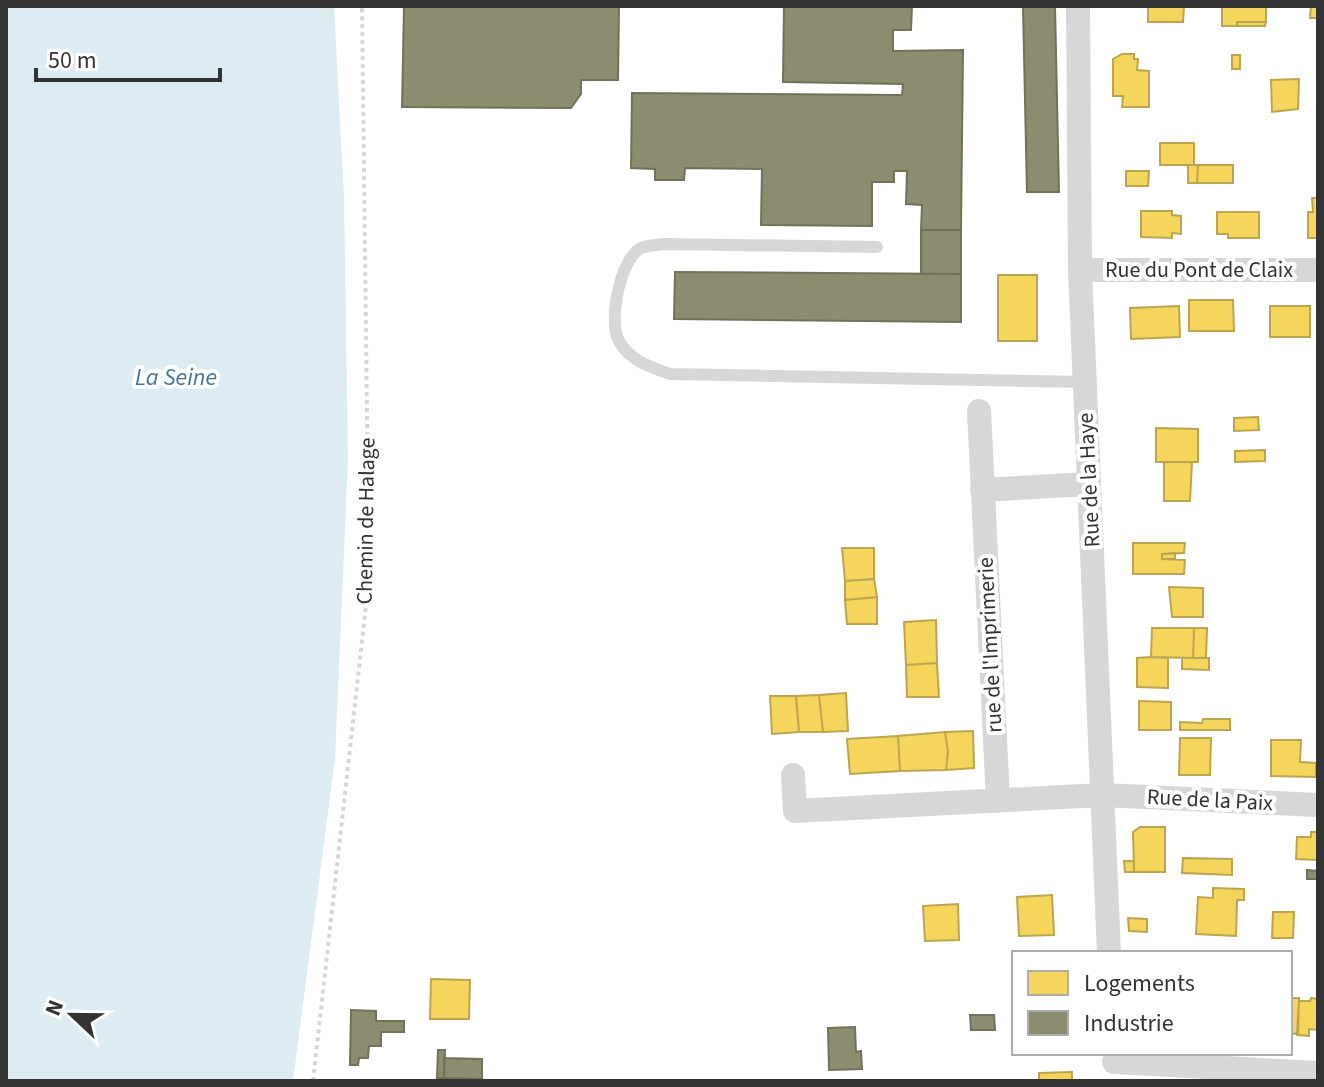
<svg xmlns="http://www.w3.org/2000/svg" width="1324" height="1087" font-family="'Source Sans 3',sans-serif">
<style>
.water{fill:#ddebf3}
.homes{fill:#f6d55c;stroke:#bca450;stroke-width:2}
.industry{fill:#8c8c6e;stroke:#71715c;stroke-width:2}
.lines{fill:none;stroke-linecap:round;stroke-linejoin:round}
.path{stroke:#d6d6d6;stroke-width:4;stroke-dasharray:4 4;stroke-linecap:butt}
.service{stroke:#d7d7d7;stroke-width:12}
.minor{stroke:#d7d7d7;stroke-width:24}
.labels{text-anchor:middle;dominant-baseline:central;stroke-width:8;stroke-linejoin:round;paint-order:stroke}
.street-label{font-size:22px;fill:#333;stroke:#fff}
.water-label{font-size:24px;font-style:italic;fill:#3f7597;stroke:#fff}
</style>
<rect width="100%" height="100%" fill="#fff"/>
<!-- water -->
<path class="water" d="M6 6H334L344 198 348 459 335 759 293 1081H6Z"/>
<!-- homes -->
<path class="homes" d="M1148 6H1184L1183 22H1148Z
M1222 6H1266V22H1237V26H1222Z
M1311 6H1318V18H1310Z
M1237 22H1266L1265 26H1237Z
M1122 54H1134V59H1138L1137 70 1149 71V107H1122L1123 96H1113V59Z
M1232 55H1240V69H1232Z
M1299 79 1298 109 1272 112 1271 80Z
M1160 143H1194V165H1160Z
M1188 165H1198L1197 183H1188Z
M1198 165H1233V183H1197Z
M1126 171H1149L1148 186H1126Z
M1312 198H1318V238H1308V212H1313Z
M1141 211H1172V215L1181 216V234L1172 233V238L1141 237Z
M1217 212H1259V238H1228V234H1217Z
M998 275H1037V341H998Z
M1189 300H1233L1234 331H1189Z
M1179 306 1180 337 1131 339 1130 308Z
M1270 306H1310V337H1270Z
M1258 417 1259 430 1234 431V418Z
M1156 428 1198 429V462H1156Z
M1265 450V461L1235 462V451Z
M1164 462H1192L1190 501H1164Z
M1133 543H1185L1184 553 1162 554V559L1185 560 1184 574H1133Z
M842 548H874V579L845 581Z
M1175 553V559H1162V554Z
M874 579 877 597 845 600V581Z
M1169 587 1203 588V617H1172Z
M877 597V624H847L845 600Z
M936 620 937 663 906 665 904 622Z
M1152 628H1194L1193 658 1151 657Z
M1194 628H1207L1206 658H1193Z
M1151 657 1168 658V688L1137 687V658Z
M1182 658H1209V670L1182 669Z
M937 663 939 697H907L906 665Z
M846 693 848 731 823 732 819 695Z
M819 695 823 732H799L796 696Z
M770 696H796L799 732 772 734Z
M1139 701 1171 702V730H1139Z
M1203 719H1230V730H1180V722L1202 723Z
M973 731 974 768 946 770 948 752 945 732Z
M945 732 948 752 946 770 900 771 898 736Z
M898 736 900 771 850 774 847 739Z
M1180 738H1211L1210 775H1179Z
M1271 740H1301L1300 762 1316 763V777L1271 776Z
M1140 827H1165V872H1134L1133 832Z
M1311 832H1318V860L1296 859 1297 837H1311Z
M1183 858 1232 859V875L1182 873Z
M1124 861H1134V872H1125Z
M1213 888 1244 889V900H1237L1236 936 1196 934 1198 897 1213 898Z
M1052 895 1054 935 1019 936 1017 897Z
M958 904 959 940 925 941 923 906Z
M1273 912H1294L1293 938H1272Z
M1128 918 1147 919V932L1129 931Z
M431 979 470 980 469 1019H430Z
M1290 998H1299L1298 1034 1290 1033Z
M1311 998 1318 999V1030L1309 1029V1036L1297 1035 1299 1001H1310Z
M1072 1072V1081H1039V1073Z"/>
<!-- industry -->
<path class="industry" d="M404 6H619L618 80H581V94L571 108 402 107Z
M784 6H912L911 30H893V51L963 50 961 230H921L922 205 906 204 907 171H894V182H872V226L761 225 762 169 685 168 684 180H655V169L631 168 632 93 902 95 903 84 783 82Z
M1023 6H1055L1059 192H1027Z
M921 230H961V274H921Z
M675 272 961 274V322L674 319Z
M1307 870 1318 871V879H1307Z
M351 1010 376 1011V1021H404V1032H381V1046H369L368 1058H359L358 1065H350Z
M970 1015H994L995 1030H971Z
M855 1027 856 1052 861 1051 862 1069 829 1070 828 1028Z
M438 1050H445L444 1078H437Z
M444 1058 482 1059V1079L444 1078Z"/>
<g class="lines">
<!-- path -->
<path class="path" d="M313 1081 369 578 362 6"/>
<!-- service -->
<path class="service" d="M877 247 666 244C659 245 647 245 641 248 620 259 608 321 619 341 630 361 650 367 670 374L1085 382"/>
<!-- minor -->
<path class="minor" d="M1078 6 1080 270 1109 953
M1080 270H1318
M979 411 998 801
M982 490 1089 484
M793 775 795 811 1102 795 1318 805
M1114 1062 1318 1073"/>
</g>
<g class="labels">
<!-- street labels -->
<g class="street-label">
<text x="1199" y="270">Rue du Pont de Claix</text>
<text transform="translate(1089 480) rotate(-93)">Rue de la Haye</text>
<text transform="translate(366 521) rotate(-89)">Chemin de Halage</text>
<text transform="translate(990 645) rotate(-93)">rue de l'Imprimerie</text>
<text transform="translate(1210 800) rotate(3)">Rue de la Paix</text>
</g>
<!-- water labels -->
<g class="water-label">
<text x="176" y="377">La Seine</text>
</g>
</g>
<!-- border -->
<rect width="1324" height="1087" fill="none" stroke="#333333" stroke-width="16"/>
<!-- legend -->
<rect x="1012" y="951" width="280" height="104" fill="#ffffff" stroke="#adadad" stroke-width="2"/>
<rect x="1028" y="971" width="40" height="24" fill="#f6d55c" stroke="#adadad" stroke-width="2"/>
<text x="1084" y="991" font-size="24" fill="#333333">Logements</text>
<rect x="1028" y="1011" width="40" height="24" fill="#8c8c6e" stroke="#adadad" stroke-width="2"/>
<text x="1084" y="1031" font-size="24" fill="#333333">Industrie</text>
<!-- north arrow -->
<g transform="translate(72 1015) rotate(292)" stroke="#ffffff" stroke-width="6" paint-order="stroke">
<path d="M0-6L14 30L0 20L-14 30Z" fill="#333333"/>
<text y="-12" font-size="22" font-weight="bold" text-anchor="middle" fill="#333333">N</text>
</g>
<!-- scale -->
<path d="M36 68v12h184v-12" fill="none" stroke="#333333" stroke-width="4"/>
<text x="48" y="68" font-size="24" fill="#333333" stroke="#ffffff" stroke-width="6" paint-order="stroke">50 m</text>
</svg>
